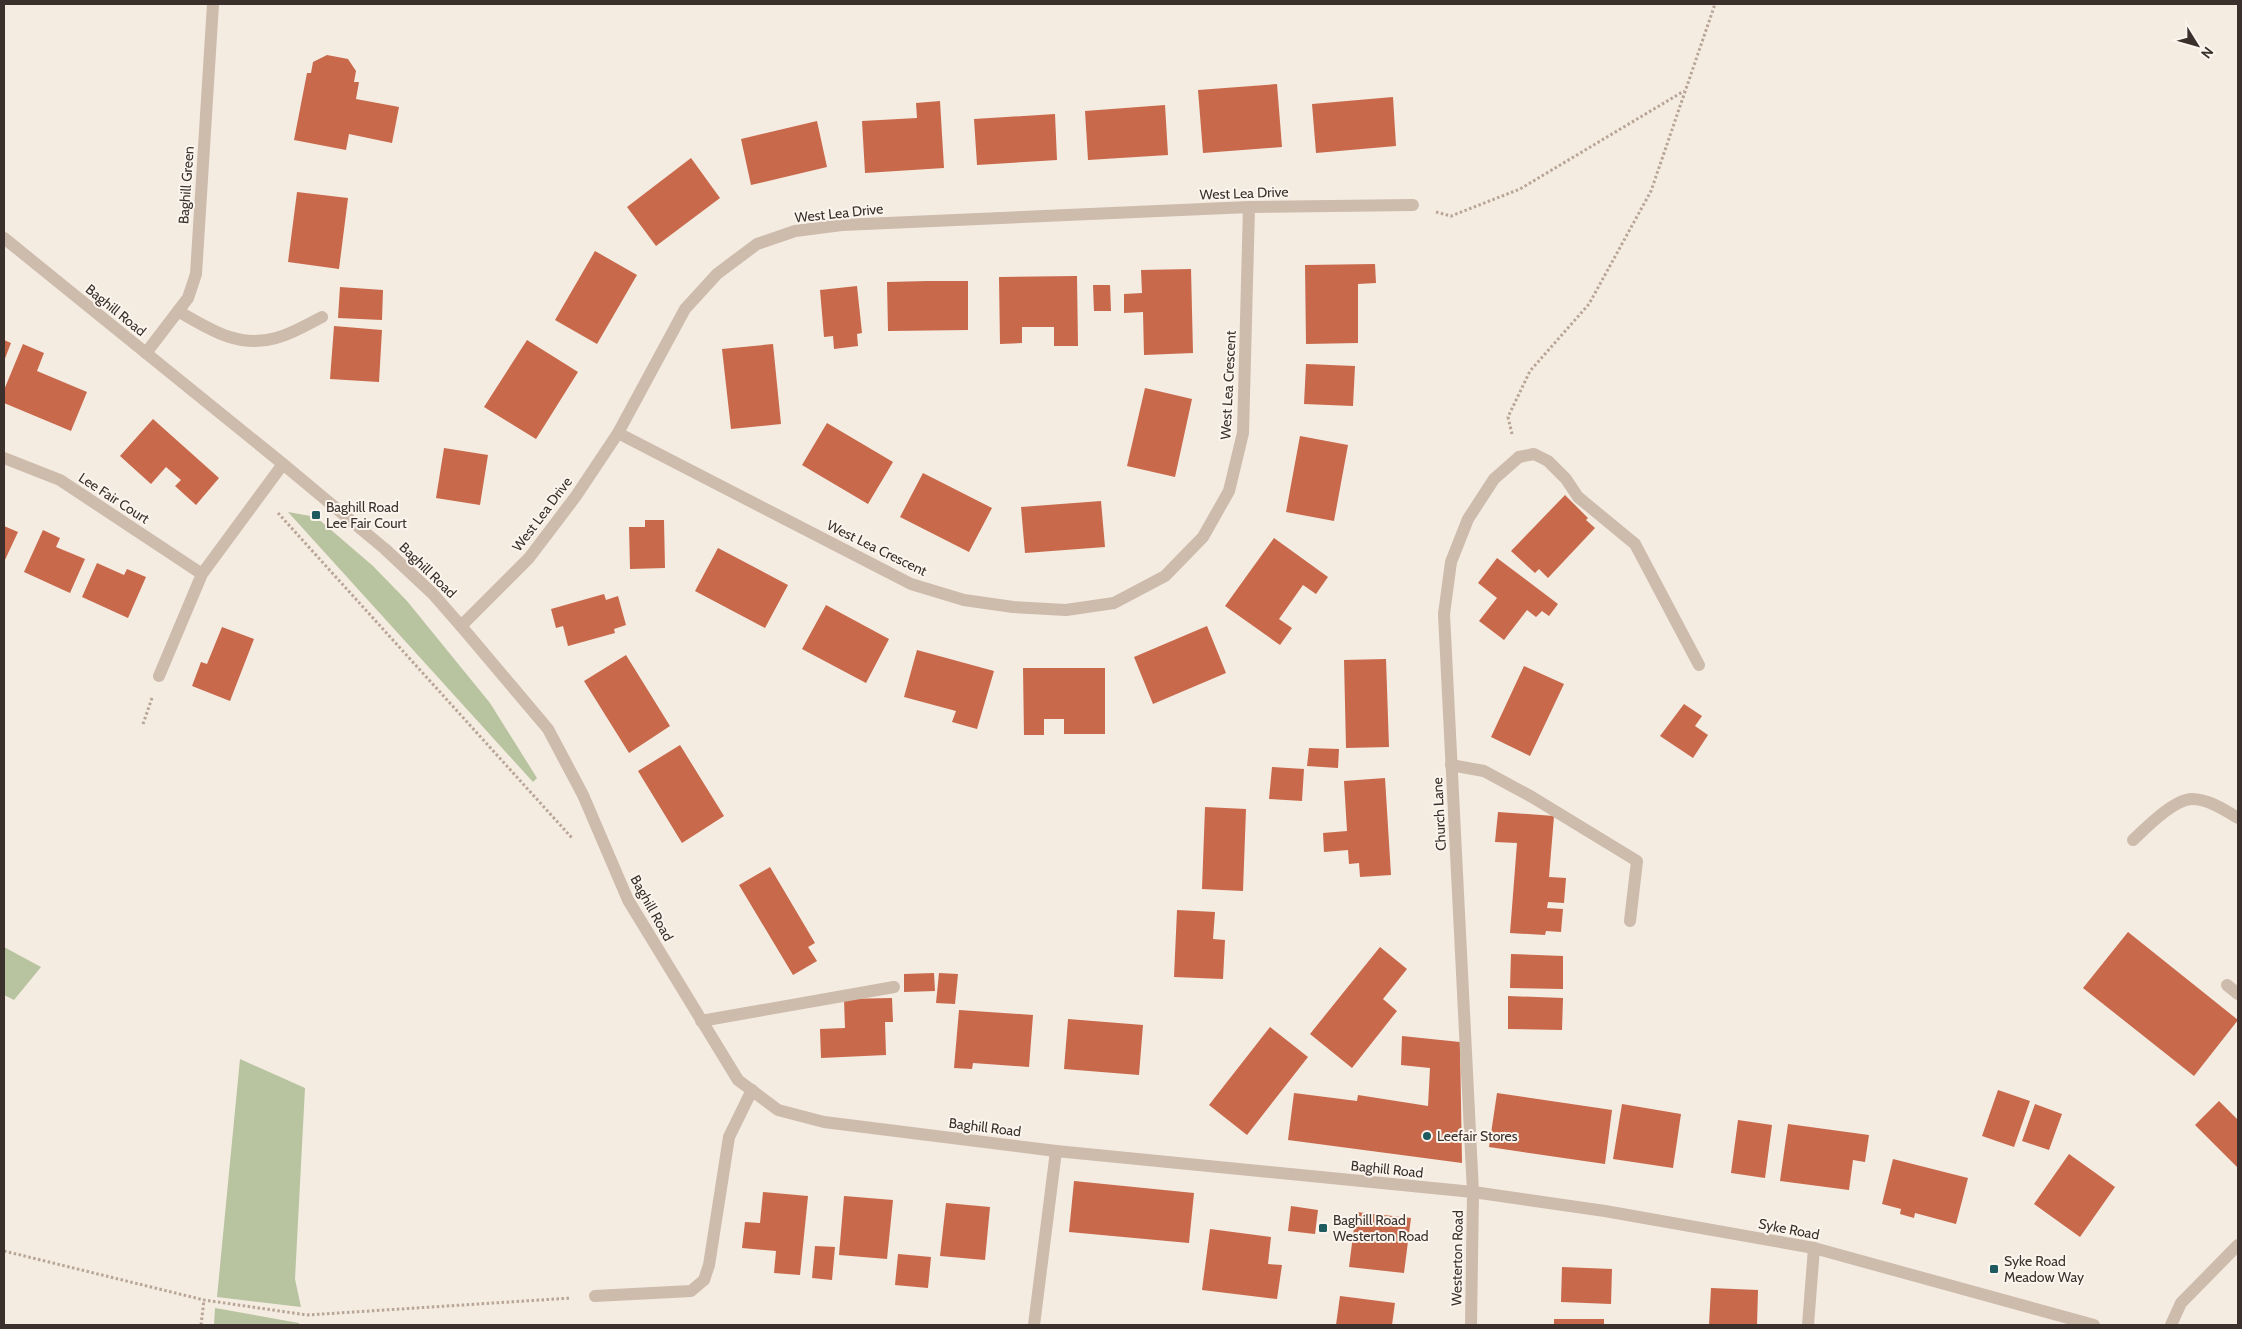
<svg xmlns="http://www.w3.org/2000/svg" width="2242" height="1329" font-family="Cabin,sans-serif">
<style>
.green{fill:#b8c4a0}
.building{fill:#c8694b}
.lines{fill:none;stroke-linecap:round;stroke-linejoin:round}
.path{stroke:#b9a596;stroke-width:3;stroke-dasharray:2.5 2.5;stroke-linecap:butt}
.service{stroke:#cdbbac;stroke-width:12}
.minor{stroke:#cdbbac;stroke-width:12}
.tertiary{stroke:#cdbbac;stroke-width:12}
.poi-dot{fill:#1f5a5e;stroke:#fbf5ee;stroke-width:2}
.labels{text-anchor:middle;dominant-baseline:central;stroke-width:4;stroke-linejoin:round;paint-order:stroke}
.street-label{font-size:14px;fill:#3b302b;stroke:#fbf5ee}
.poi-label{font-size:14px;fill:#3b302b;stroke:#fbf5ee;text-anchor:start}
</style>
<rect width="100%" height="100%" fill="#f4ebe1"/>
<!-- green -->
<path class="green" d="M288 512 316 517 373 566 407 601 490 703 537 778 533 782Z
M4 947 41 967 14 1000 4 995Z
M240 1059 305 1088 295 1279 301 1307 217 1297Z
M215 1308 299 1323V1325H214Z"/>
<!-- building -->
<path class="building" d="M327 55 348 59 356 71 354 82H359L356 99 399 107 392 143 349 134 346 150 294 140 307 73H311L313 62Z
M1277 84 1282 147 1203 153 1198 90Z
M1393 97 1396 146 1316 153 1312 104Z
M940 101 944 168 865 173 862 121 917 118 916 103Z
M1165 105 1168 155 1088 160 1085 111Z
M1055 114 1057 160 977 165 974 119Z
M817 121 827 167 751 185 741 139Z
M691 158 720 198 656 246 627 207Z
M297 192 348 198 339 269 288 262Z
M595 251 637 275 597 344 555 320Z
M1375 264 1376 283 1358 284V343L1306 344 1305 265Z
M1191 269 1193 353 1144 355 1143 312 1124 313V294L1142 293 1141 270Z
M1077 276 1078 346H1054V327H1022V343L1000 344 999 277Z
M928 281H968V330L888 331 887 282Z
M1093 285H1110L1111 311H1094Z
M857 286 862 333 857 334 858 346 834 349 833 336 824 337 820 290Z
M340 287 383 290 382 320 338 318Z
M334 326 382 330 379 382 330 379Z
M4 340 11 343 4 361Z
M527 340 578 372 536 439 484 407Z
M23 344 44 353 37 371 87 392 71 431 4 403V390Z
M773 344 781 424 731 429 722 349Z
M1306 364 1355 366 1353 406 1304 404Z
M1145 388 1192 399 1175 477 1127 466Z
M153 419 219 478 196 505 175 486 181 480 166 467 151 484 120 456Z
M827 423 893 462 868 504 802 465Z
M1300 436 1348 445 1334 521 1286 512Z
M444 448 488 455 480 505 436 498Z
M923 473 992 508 969 552 900 517Z
M1565 495 1588 518 1586 520 1595 528 1548 578 1539 569 1535 573 1511 551Z
M1101 501 1105 547 1025 553 1021 507Z
M645 520H664L665 568 630 569 629 527H645Z
M4 526 18 532 4 562Z
M43 530 60 538 56 547 85 559 70 593 24 572Z
M1274 538 1328 577 1316 594 1303 585 1279 619 1292 628 1280 645 1225 606Z
M718 548 788 585 765 628 695 591Z
M1497 558 1558 604 1549 616 1542 611 1536 617 1527 610 1504 640 1479 621 1497 598 1478 583Z
M97 563 124 575 127 569 146 577 128 618 82 597Z
M604 594 606 600 618 596 626 625 614 629 615 633 568 646 563 626 556 628 551 609Z
M826 605 889 639 866 683 802 649Z
M1207 626 1226 673 1153 704 1134 657Z
M222 627 254 639 230 701 192 686 201 662 207 664Z
M917 650 994 671 977 729 952 722 956 711 904 697Z
M626 655 670 726 629 753 584 681Z
M1386 659 1389 747 1346 748 1344 660Z
M1524 666 1564 684 1530 756 1491 737Z
M1023 668H1105V734H1064V719H1044V735H1024Z
M1684 704 1702 716 1695 726 1708 735 1693 758 1660 736Z
M680 745 724 816 682 843 638 771Z
M1309 748 1339 749 1338 768 1307 766Z
M1272 767 1304 769 1302 801 1269 799Z
M1385 778 1391 875 1360 877 1359 863 1349 864 1348 850 1324 852 1323 833 1347 831 1344 781Z
M1205 807 1246 809 1243 891 1202 889Z
M1498 812 1554 816 1549 877 1566 878 1564 903 1548 902 1547 908 1563 909 1561 932 1546 931 1545 935 1510 933 1517 843 1495 842Z
M770 867 815 943 808 947 817 961 793 975 739 885Z
M1177 910 1215 912 1213 939 1225 940 1223 979 1174 977Z
M2128 932 2238 1020 2194 1076 2083 988Z
M1380 947 1407 969 1383 999 1397 1011 1352 1068 1310 1034Z
M1511 954 1563 956V989L1510 988Z
M934 973 935 991 904 992V974Z
M939 973 958 974 955 1004 936 1003Z
M1508 996 1563 998 1562 1030 1508 1029Z
M892 998 893 1022H885L886 1055 821 1058 820 1029 845 1028 844 999Z
M959 1010 1033 1015 1029 1067 973 1063 972 1069 954 1068Z
M1068 1019 1143 1025 1139 1075 1064 1069Z
M1270 1027 1308 1057 1247 1135 1209 1105Z
M1402 1036 1460 1042 1462 1163 1288 1140 1294 1093 1357 1101 1358 1095 1428 1106 1430 1068 1401 1065Z
M1998 1090 2030 1101 2014 1147 1982 1136Z
M1497 1093 1612 1110 1605 1164 1489 1147Z
M2219 1101 2238 1120V1168L2195 1125Z
M1622 1104 1681 1114 1673 1168 1613 1159Z
M2035 1104 2062 1114 2049 1150 2022 1141Z
M1738 1120 1772 1125 1765 1178 1731 1173Z
M1788 1124 1869 1135 1865 1162 1853 1160 1849 1190 1780 1181Z
M2069 1154 2115 1187 2080 1237 2034 1204Z
M1893 1159 1968 1178 1956 1224 1915 1213 1914 1218 1900 1214 1901 1209 1882 1204Z
M1074 1181 1194 1193 1189 1243 1069 1232Z
M763 1192 808 1196 800 1275 774 1273 776 1251 742 1248 745 1222 760 1223Z
M844 1196 893 1200 887 1259 839 1255Z
M946 1203 990 1207 985 1260 940 1256Z
M1291 1206 1318 1210 1315 1234 1288 1231Z
M1356 1212 1411 1218 1404 1273 1349 1267Z
M1210 1229 1271 1237 1268 1264 1282 1265 1277 1299 1202 1290Z
M815 1246 835 1247 832 1280 812 1278Z
M898 1254 931 1257 928 1288 895 1285Z
M1562 1267 1612 1269 1611 1304 1561 1302Z
M1711 1288 1758 1290 1757 1325H1709Z
M1340 1296 1395 1303 1392 1325H1336Z
M1554 1319H1604V1325H1554Z"/>
<g class="lines">
<!-- path -->
<path class="path" d="M1436 212 1451 216 1520 189 1684 91
M1512 434 1508 417 1530 371 1589 304 1651 191 1715 4
M278 513 572 838
M143 724 152 698
M4 1251 204 1300 307 1315 571 1298
M201 1325 204 1300"/>
<!-- service -->
<path class="service" d="M178 311C209 329 239 349 276 338 292 334 308 324 322 317
M1519 457 1534 454 1548 461 1566 479 1578 497 1635 544 1699 665
M1451 765 1484 771 1532 797 1637 861 1630 921
M2133 840C2146 828 2174 799 2192 799 2208 799 2225 810 2238 818
M2227 985 2238 994
M701 1021 894 987
M595 1296 691 1291 704 1280 709 1265 729 1137 752 1090
M1034 1325 1056 1151
M2171 1325 2181 1303 2238 1245"/>
<!-- minor -->
<path class="minor" d="M146 353 188 298 196 274 213 4
M618 433 911 584 964 600 1013 607 1066 610 1114 603 1165 576 1203 537 1229 491 1243 433 1249 207
M4 458 60 480 202 574
M461 626 529 558 576 496 618 433 685 309 717 274 757 244 795 231 842 225 1249 207 1413 205
M159 676 202 574 283 464
M1473 1192 1444 614 1451 562 1468 519 1494 479 1519 457
M1808 1325 1814 1248"/>
<!-- tertiary -->
<path class="tertiary" d="M4 238 283 464 385 549 433 594 461 626 548 729 583 795 628 900 738 1080 778 1110 824 1122 1056 1151 1473 1192 1605 1211 1814 1248 2094 1325
M1471 1325 1473 1192"/>
</g>
<!-- markers -->
<g class="poi-dot">
<rect x="311" y="510" width="10" height="10" rx="2.5"/>
<circle cx="1427" cy="1136" r="5"/>
<rect x="1318" y="1223" width="10" height="10" rx="2.5"/>
<rect x="1989" y="1264" width="10" height="10" rx="2.5"/>
</g>
<g class="labels">
<!-- street labels -->
<g class="street-label">
<text transform="translate(186 185) rotate(-86)">Baghill Green</text>
<text transform="translate(1244 193) rotate(-2)">West Lea Drive</text>
<text transform="translate(839 213) rotate(-6)">West Lea Drive</text>
<text transform="translate(116 310) rotate(39)">Baghill Road</text>
<text transform="translate(1228 385) rotate(-87)">West Lea Crescent</text>
<text transform="translate(114 498) rotate(33)">Lee Fair Court</text>
<text transform="translate(542 514) rotate(-53)">West Lea Drive</text>
<text transform="translate(877 548) rotate(26)">West Lea Crescent</text>
<text transform="translate(428 570) rotate(44)">Baghill Road</text>
<text transform="translate(1439 814) rotate(-93)">Church Lane</text>
<text transform="translate(652 908) rotate(61)">Baghill Road</text>
<text transform="translate(985 1127) rotate(7)">Baghill Road</text>
<text transform="translate(1387 1169) rotate(6)">Baghill Road</text>
<text transform="translate(1789 1229) rotate(11)">Syke Road</text>
<text transform="translate(1457 1258) rotate(-89)">Westerton Road</text>
</g>
<!-- poi labels -->
<g class="poi-label">
<text x="326" y="507">Baghill Road<tspan x="326" dy="16">Lee Fair Court</tspan></text>
<text x="1437" y="1136">Leefair Stores</text>
<text x="1333" y="1220">Baghill Road<tspan x="1333" dy="16">Westerton Road</tspan></text>
<text x="2004" y="1261">Syke Road<tspan x="2004" dy="16">Meadow Way</tspan></text>
</g>
</g>
<!-- border -->
<rect width="2242" height="1329" fill="none" stroke="#3b302b" stroke-width="10"/>
<!-- north arrow -->
<g transform="translate(2197 45) rotate(127)" stroke="#fbf5ee" stroke-width="4" paint-order="stroke">
<path d="M0-4L9 19L0 12L-9 19Z" fill="#3b302b"/>
<text y="-8" font-size="14" font-weight="bold" text-anchor="middle" fill="#3b302b">N</text>
</g>
</svg>
